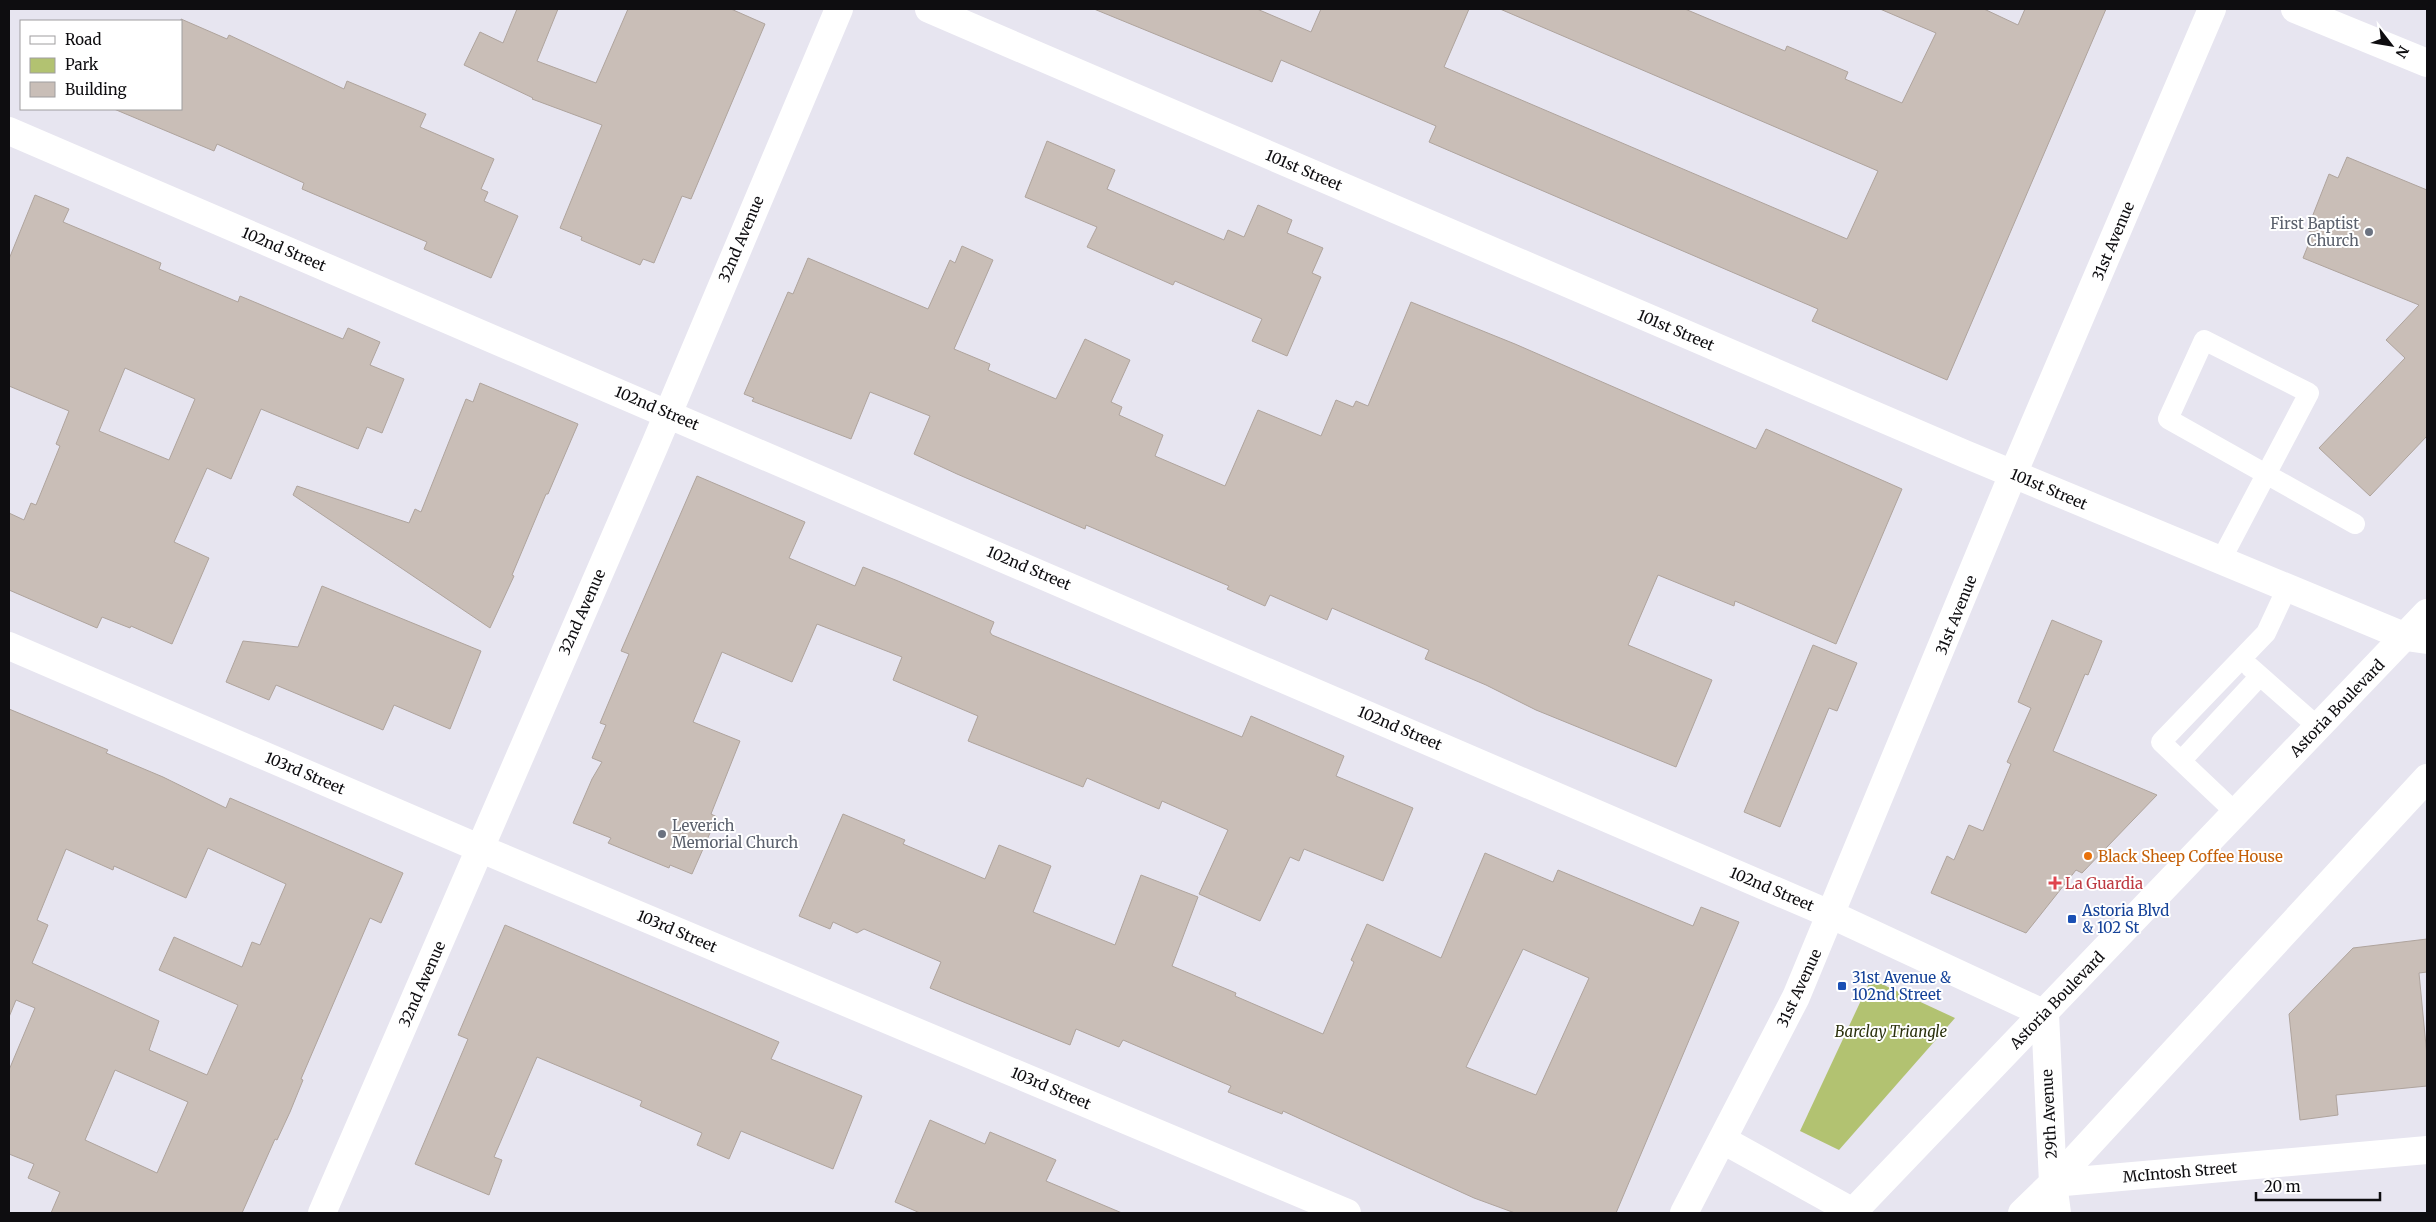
<svg xmlns="http://www.w3.org/2000/svg" width="2436" height="1222" font-family="Merriweather,serif">
<style>
.green{fill:#b2c271}
.building{fill:#c9beb7;stroke:#afa49d;fill-rule:evenodd}
.lines{fill:none;stroke-linecap:round;stroke-linejoin:round}
.lane{stroke:#fff;stroke-width:20}
.street{stroke:#fff;stroke-width:28}
.primary{stroke:#fff;stroke-width:28}
.worship-dot{fill:#6b7280;stroke:#fff;stroke-width:2}
.food-dot{fill:#e8710a;stroke:#fff;stroke-width:2}
.health-dot{fill:#e0444e;stroke:#fff;stroke-width:2}
.transit-dot{fill:#1a4fb4;stroke:#fff;stroke-width:2}
.labels{text-anchor:middle;dominant-baseline:central;stroke-width:4;stroke-linejoin:round;paint-order:stroke}
.street-label{font-size:15px;fill:#0e0d10;stroke:#fff}
.worship-label{font-size:15px;fill:#5b616d;stroke:#fff;text-anchor:end}
.food-label{font-size:15px;fill:#c56008;stroke:#fff;text-anchor:start}
.health-label{font-size:15px;fill:#be3a42;stroke:#fff;text-anchor:start}
.transit-label{font-size:15px;fill:#164399;stroke:#fff;text-anchor:start}
.park-label{font-size:15px;font-style:italic;fill:#2b310d;stroke:#fff}
</style>
<rect width="100%" height="100%" fill="#e7e5f0"/>
<!-- green -->
<path class="green" d="M1871 979 1955 1018 1839 1150 1800 1131Z"/>
<!-- building -->
<path class="building" d="M517 9H558L537 61 596 83 628 9H731L765 24 691 199 682 196 654 263 643 259 640 265 581 240 582 237 560 228 602 125 532 99 533 98 464 65 480 32 503 43Z
M1094 9H1257L1311 32 1321 9H1469L1444 67 1847 239 1878 171 1500 9H1685L1785 51 1787 46 1848 72 1845 79 1902 103 1936 33 1880 9H1984L2018 25 2025 9H2106L1947 380 1812 321 1818 309 1429 142 1436 126 1281 60 1272 82Z
M181 19 227 39 229 35 344 89 347 81 426 114 420 127 494 159 481 189 488 192 484 201 518 216 491 278 424 249 427 242 302 189 304 183 217 144 214 151 114 109H181Z
M1047 141 1115 170 1107 189 1224 240 1228 230 1244 237 1258 205 1292 220 1287 233 1323 248 1312 273 1321 277 1287 356 1252 341 1262 319 1175 281 1173 285 1087 247 1097 227 1025 197Z
M2347 157 2427 190V436L2370 496 2319 448 2405 358 2386 340 2419 305 2303 258 2313 233 2307 230 2329 174 2338 178Z
M35 195 69 209 63 222 161 263 159 269 238 302 240 296 343 339 348 328 380 342 370 365 404 379 382 433 367 427 358 449 261 409 231 479 207 468 174 542 209 558 172 644 131 626 130 628 102 617 97 628 9 590V513L24 520 31 503 36 505 60 446 56 444 69 411 9 386V259ZM125 368 195 399 169 460 99 431Z
M962 246 993 260 954 349 990 364 988 370 1056 399 1085 339 1130 360 1111 402 1122 407 1119 415 1163 435 1155 456 1225 486 1258 410 1321 436 1336 400 1353 407 1356 401 1368 406 1411 302 1515 344 1756 449 1766 429 1902 489 1836 644 1735 601 1734 606 1658 575 1628 645 1712 680 1676 767 1536 710 1486 685 1425 659 1429 650 1332 608 1327 620 1270 595 1265 606 1227 589 1229 586 1086 525 1085 529 957 474 914 454 930 416 870 392 851 439 752 401 754 398 744 394 788 292 793 294 808 258 928 309 950 260 955 263Z
M480 383 578 424 548 494H546L512 575 514 576 490 628 293 495 297 486 409 523 415 509 421 512 466 399 473 402Z
M697 476 805 522 789 558 855 586 863 567 898 581 994 622 990 632 992 635 1242 737 1251 716 1344 756 1336 776 1413 808 1383 881 1304 849 1299 861 1290 857 1260 921 1199 894 1228 830 1162 801 1159 809 1087 778 1083 787 968 741 978 716 893 680 902 657 817 624 792 682 722 652 693 722 740 741 711 814 717 817 692 874 670 865 669 868 608 843 611 838 573 823 592 779 602 762 592 758 606 725 600 723 629 654 621 651Z
M322 586 481 651 450 729 394 705 383 730 276 685 269 700 226 682 243 641 298 647Z
M2052 620 2102 641 2088 675 2085 674 2053 751 2157 795 2082 873 2076 870 2026 933 1931 893 1947 856 1954 860 1969 825 1983 831 2011 764 2007 762 2031 708 2018 702Z
M1813 645 1857 663 1837 711 1829 708 1780 827 1744 812Z
M9 709 108 750 106 753 163 777 226 808 230 798 403 873 381 923 370 918 301 1079 303 1080 290 1112 277 1140 275 1139 242 1213H51L60 1192 28 1178 34 1164 9 1154V1070L35 1008 16 1000 9 1017ZM208 848 286 884 260 945 252 942 242 967 174 937 159 970 238 1005 207 1075 149 1050 159 1021 32 963 48 925 37 920 66 849 113 870 114 866 186 898ZM115 1070 188 1102 157 1173 85 1140Z
M843 814 905 840 903 844 985 879 999 845 1051 866 1033 912 1115 945 1141 875 1198 897 1172 966 1236 993 1235 996 1323 1034 1354 962 1351 960 1367 924 1441 958 1485 853 1553 882 1558 870 1693 926 1701 907 1739 922 1616 1213H1515L1474 1198 1283 1111 1282 1114 1228 1092 1231 1086 1123 1040 1119 1047 1076 1029 1070 1045 966 1003 930 988 941 962 864 929 857 933 833 922 830 929 799 916ZM1523 949 1589 978 1536 1095 1466 1067Z
M505 925 779 1042 771 1059 862 1096 833 1169 741 1131 729 1159 697 1145 702 1133 640 1106 642 1101 537 1057 494 1157 502 1160 489 1195 415 1164 468 1039 458 1035Z
M2427 939V972L2419 973 2427 1056V1086L2336 1095 2338 1115 2300 1120 2289 1014 2353 948Z
M930 1120 985 1144 990 1132 1056 1160 1046 1181 1122 1213H920L895 1202Z"/>
<g class="lines">
<!-- lane -->
<path class="lane" d="M2221 560 2309 393 2204 340 2168 419 2355 524
M2250 667 2318 727
M2181 761 2260 676
M2236 813 2161 742 2266 633 2287 588"/>
<!-- street -->
<path class="street" d="M929 9 1965 454 2406 637 2427 640
M2295 9 2427 63
M9 131 1832 915 2045 1014 2053 1183 2057 1213
M9 646 479 848 1347 1213
M1723 1140 1853 1212
M2053 1183 2427 1150
M322 1213 654 447 839 9
M1684 1213 1796 997 2013 474 2212 9"/>
<!-- primary -->
<path class="primary" d="M1852 1213 2427 613
M2022 1213 2053 1183 2427 778"/>
</g>
<!-- markers -->
<g class="worship-dot">
<circle cx="2369" cy="232" r="5"/>
<circle cx="662" cy="834" r="5"/>
</g>
<circle class="food-dot" cx="2088" cy="856" r="5"/>
<path class="health-dot" d="M2052.5 875.5h5v5h5v5h-5v5h-5v-5h-5v-5h5z"/>
<g class="transit-dot">
<rect x="2067" y="914" width="10" height="10" rx="2.5"/>
<rect x="1837" y="981" width="10" height="10" rx="2.5"/>
</g>
<g class="labels">
<!-- street labels -->
<g class="street-label">
<text transform="translate(1304 170) rotate(23)">101st Street</text>
<text transform="translate(741 239) rotate(-67)">32nd Avenue</text>
<text transform="translate(2113 241) rotate(-67)">31st Avenue</text>
<text transform="translate(284 249) rotate(23)">102nd Street</text>
<text transform="translate(1676 330) rotate(23)">101st Street</text>
<text transform="translate(657 408) rotate(23)">102nd Street</text>
<text transform="translate(2049 489) rotate(23)">101st Street</text>
<text transform="translate(1029 568) rotate(23)">102nd Street</text>
<text transform="translate(582 612) rotate(-66)">32nd Avenue</text>
<text transform="translate(1956 615) rotate(-68)">31st Avenue</text>
<text transform="translate(2337 708) rotate(-46)">Astoria Boulevard</text>
<text transform="translate(1400 728) rotate(23)">102nd Street</text>
<text transform="translate(305 773) rotate(23)">103rd Street</text>
<text transform="translate(1772 889) rotate(23)">102nd Street</text>
<text transform="translate(677 931) rotate(23)">103rd Street</text>
<text transform="translate(422 984) rotate(-66)">32nd Avenue</text>
<text transform="translate(1799 988) rotate(-65)">31st Avenue</text>
<text transform="translate(2057 1000) rotate(-46)">Astoria Boulevard</text>
<text transform="translate(1051 1088) rotate(23)">103rd Street</text>
<text transform="translate(2049 1114) rotate(-93)">29th Avenue</text>
<text transform="translate(2180 1172) rotate(-5)">McIntosh Street</text>
</g>
<!-- worship labels -->
<g class="worship-label">
<text x="2359" y="223">First Baptist<tspan x="2359" dy="17">Church</tspan></text>
<text x="672" y="825" text-anchor="start">Leverich<tspan x="672" dy="17">Memorial Church</tspan></text>
</g>
<!-- food labels -->
<g class="food-label">
<text x="2098" y="856">Black Sheep Coffee House</text>
</g>
<!-- health labels -->
<g class="health-label">
<text x="2065" y="883">La Guardia</text>
</g>
<!-- transit labels -->
<g class="transit-label">
<text x="2082" y="910">Astoria Blvd<tspan x="2082" dy="17">&amp; 102 St</tspan></text>
<text x="1852" y="977">31st Avenue &amp;<tspan x="1852" dy="17">102nd Street</tspan></text>
</g>
<!-- park labels -->
<g class="park-label">
<text x="1891" y="1031">Barclay Triangle</text>
</g>
</g>
<!-- border -->
<rect width="2436" height="1222" fill="none" stroke="#0e0d10" stroke-width="20"/>
<!-- legend -->
<rect x="20" y="20" width="162" height="90" fill="#ffffff" stroke="#9f9e9f"/>
<rect x="30" y="36" width="25" height="8" fill="#ffffff" stroke="#9f9e9f"/>
<text x="65" y="45" font-size="15" fill="#0e0d10">Road</text>
<rect x="30" y="58" width="25" height="15" fill="#b2c271" stroke="#9f9e9f"/>
<text x="65" y="70" font-size="15" fill="#0e0d10">Park</text>
<rect x="30" y="82" width="25" height="15" fill="#c9beb7" stroke="#9f9e9f"/>
<text x="65" y="95" font-size="15" fill="#0e0d10">Building</text>
<!-- north arrow -->
<g transform="translate(2391 45) rotate(121)" stroke="#ffffff" stroke-width="4" paint-order="stroke">
<path d="M0-4L9 19L0 12L-9 19Z" fill="#0e0d10"/>
<text y="-8" font-size="14" font-weight="bold" text-anchor="middle" fill="#0e0d10">N</text>
</g>
<!-- scale -->
<path d="M2256 1192v8h124v-8" fill="none" stroke="#0e0d10" stroke-width="2.5"/>
<text x="2264" y="1192" font-size="15" fill="#0e0d10" stroke="#ffffff" stroke-width="4" paint-order="stroke">20 m</text>
</svg>
